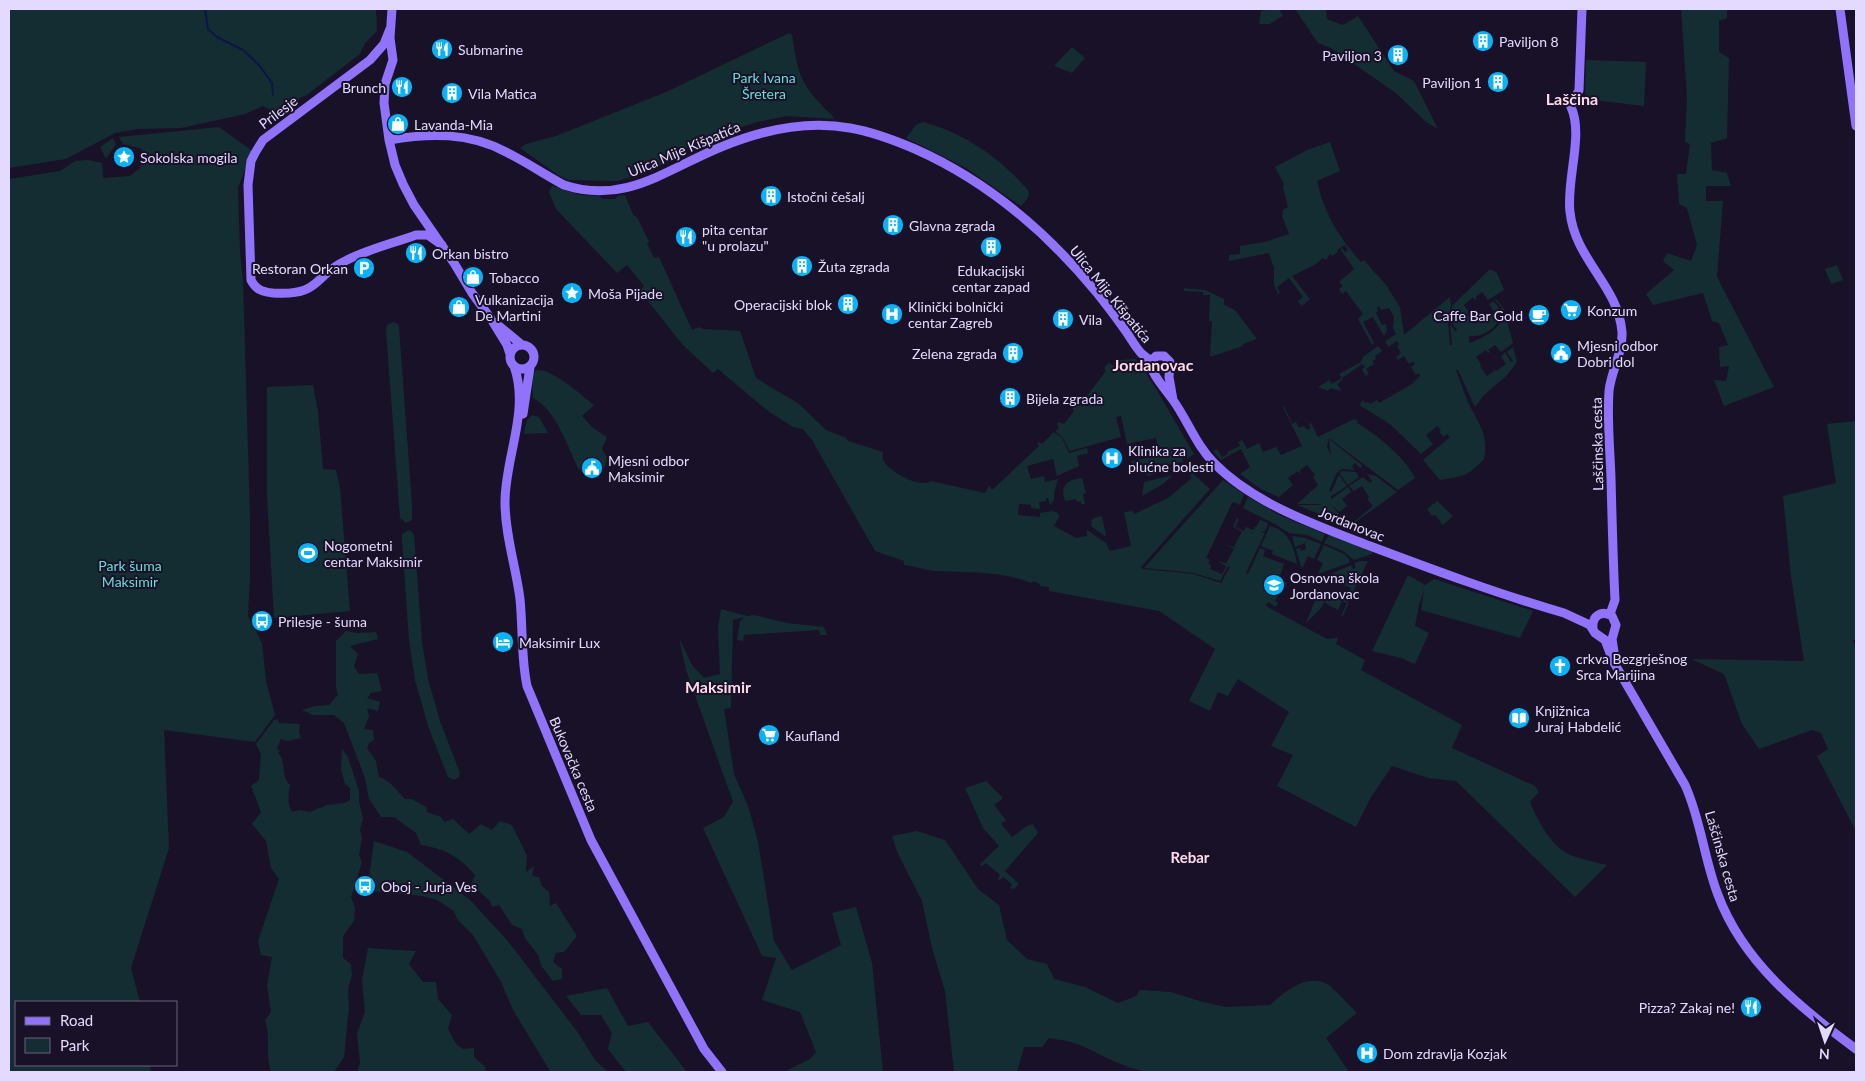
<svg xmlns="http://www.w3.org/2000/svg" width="1865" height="1081" font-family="Lato,sans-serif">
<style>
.green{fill:#142d32}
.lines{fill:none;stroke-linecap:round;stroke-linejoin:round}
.stream{stroke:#0c1645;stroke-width:2}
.secondary{stroke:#9173fb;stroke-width:9}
.labels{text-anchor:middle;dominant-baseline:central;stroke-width:4;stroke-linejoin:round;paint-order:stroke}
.poi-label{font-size:14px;fill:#e4d9fe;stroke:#191128;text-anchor:start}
.park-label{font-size:14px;fill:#66ddd6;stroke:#191128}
.street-label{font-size:14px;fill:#e4d9fe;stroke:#191128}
.neighbourhood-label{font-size:15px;font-weight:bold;fill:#fedbea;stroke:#191128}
.quarter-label{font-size:16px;font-weight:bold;fill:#fedbea;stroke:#191128}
</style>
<rect width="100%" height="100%" fill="#191128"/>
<!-- green -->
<path class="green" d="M9 9H376L377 31 365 43 360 54 308 94 273 111 263 106 245 114 181 128 137 129 115 133 66 159 9 168Z
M1270 9H1279L1283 16 1270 24H1259L1261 11Z
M1295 9H1326L1327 19 1343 25 1358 16 1394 71 1414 81 1438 129 1426 122 1396 93 1331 48 1318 43Z
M1681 9H1727V18L1719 21V52L1729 58 1727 138 1711 143 1712 170 1727 173 1731 186H1706V201H1723L1717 277 1774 387 1724 406 1714 380 1726 381 1729 366 1720 367 1719 347 1728 345 1719 323 1712 321 1703 293 1653 305 1646 294 1674 270 1663 261 1667 253 1691 261 1697 245 1687 208 1679 204 1677 174H1686L1690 144 1685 142 1687 96Z
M789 33 792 35C797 64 798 82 821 104 824 108 828 112 832 115L834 119 788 116 757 122 697 142 652 171 617 181 568 180 558 175 520 148 526 144 556 136 666 92Z
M1072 47 1085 58 1072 73 1054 66Z
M1586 60 1646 62 1644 106 1585 99Z
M923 122C965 133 1000 158 1028 190 1031 197 1025 201 1021 206L966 168 906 138 916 125Z
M219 127 252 151 238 188 240 252 243 282 250 518V577L248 616 262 643 266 681 275 715 255 742 164 730 169 848 131 968 140 1002H16V1065H150L151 1072H9V179L60 171 75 161 88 160 102 163 103 178 130 176 140 168 142 149 123 144 119 137Z
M113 138 116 144 106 159 100 147Z
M1330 142 1340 171 1317 181C1324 213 1339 238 1361 262L1364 260 1386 285 1400 307 1404 335 1450 297 1451 305 1448 321 1450 345H1452L1450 324 1456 332 1457 330 1450 320 1452 306 1489 270H1492L1497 273 1504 290 1488 300 1482 292 1476 297V301L1473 297 1464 305 1469 312 1467 314 1475 324 1494 312 1489 304 1494 301 1500 310 1502 308 1495 300 1496 299 1504 309C1500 325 1485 338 1469 336V343C1484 338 1499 330 1505 314L1513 343 1501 352 1495 345 1488 350 1490 352 1488 353 1486 350 1476 357 1481 364 1480 366 1487 376 1494 371 1493 368 1496 371 1506 364 1501 357 1505 352 1511 362 1513 361 1507 352 1513 347 1517 362 1507 375 1483 396 1475 407 1458 370H1456C1460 380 1463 390 1467 400 1477 422 1489 432 1484 459 1467 477 1464 476 1440 480L1423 460 1450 437 1447 434 1444 437 1439 432 1441 430 1437 426 1426 435 1433 444 1421 454 1390 424 1359 405 1363 400 1365 403 1368 402 1370 404 1377 400 1379 403 1412 384 1420 376 1418 373 1416 375 1411 367 1415 364 1413 361 1409 364 1404 356 1398 360 1396 357 1401 353 1397 346 1399 345 1397 341 1388 347 1385 341 1396 334 1393 328 1394 317 1389 308 1381 310 1379 306 1377 308 1378 311 1376 313 1382 325 1386 324 1387 331 1384 336 1373 317 1363 322 1374 343 1372 345 1358 319 1363 314 1346 291 1342 294 1339 289 1343 286 1339 282 1354 269 1341 250 1342 248 1345 252 1348 250 1345 245 1337 250 1338 252 1332 256 1330 254 1326 260 1323 258 1316 264 1292 276 1310 299 1302 306 1298 301 1303 297 1289 278 1277 287 1280 292 1278 294 1274 285V268L1269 253 1229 261V255L1240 254V246L1265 242 1289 234 1282 216 1283 210 1288 207 1283 187 1284 184 1275 167 1307 150Z
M552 186 580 195 599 196 603 199H616L617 196 625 195 633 215 637 217 649 242 647 243 654 258 659 257 692 330 699 327 703 329 740 331 756 378 799 404 826 430 846 438 848 441 883 452C883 454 882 457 883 460 888 471 920 489 931 481L985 493 989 486 992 490 1039 446 1037 443 1039 442 1042 444 1054 432 1062 438 1069 453 1087 448 1088 453 1077 456 1079 466 1057 476 1053 459 1027 466 1031 479 1044 476 1045 482 1058 479 1054 493V500L1050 505 1048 498H1046V501L1039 502 1040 509 1031 508V505L1019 504 1018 515 1040 517V513L1052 511 1058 513 1059 517 1054 526 1076 538 1087 536V530L1106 543 1110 551 1131 546 1124 512 1133 511 1134 514 1168 498 1192 478 1190 475 1192 473 1210 489 1141 567 1143 569 1194 574 1221 583 1230 567 1228 566 1220 581 1194 573 1144 568 1223 480 1244 494 1240 505 1234 502 1232 503 1206 558 1210 560 1208 563 1211 565 1210 569 1222 574 1226 566 1217 561 1229 564 1226 563 1234 549 1225 544 1236 548 1234 546 1242 532 1233 527 1237 518 1239 519 1235 527 1244 531 1246 527 1253 530 1255 527H1256L1260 520 1268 523 1266 530 1261 533H1265L1259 546 1257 545 1258 547 1246 573 1248 574 1260 548 1265 550 1263 556 1284 564 1279 579 1287 583 1282 594 1279 593 1275 601 1278 603 1276 607 1268 602 1266 606 1327 639 1338 638 1336 644 1365 660 1361 670 1462 725 1452 748 1535 786 1539 792 1530 802C1538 821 1552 849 1573 856 1584 860 1596 862 1607 865L1575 897 1456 781 1428 778 1392 766 1371 797 1356 827 1277 786 1293 755 1271 746 1289 712 1238 679 1228 696 1218 692 1210 711 1189 701 1215 649 1159 611 1049 591V587L1040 586V584L1033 581 1032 583C998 570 970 573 935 571 924 570 915 566 904 565V561L875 551 812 440 803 429 793 427 768 411 718 369 713 373 682 344 640 291 644 286 627 265 617 273 556 209 549 192Z
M1837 265 1843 280 1831 284 1825 269Z
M1184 288 1205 290 1224 299V305L1235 310 1257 339 1243 344V346L1213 356H1210L1212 321H1209L1210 295H1203V292L1184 291Z
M393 322 398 324 399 327 412 505V520L406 523 400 518 386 330 387 325Z
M1378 346 1382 351 1375 356 1376 359 1372 361 1374 364 1366 369 1369 374 1366 376 1362 370 1365 367 1362 364 1342 378 1343 379 1337 384 1342 391 1330 388 1328 391 1318 387 1329 380 1332 384 1342 378 1339 374 1361 362 1363 357Z
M1136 359 1155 387 1194 454 1188 458 1185 455 1182 456 1183 462 1169 464 1171 469 1148 476 1144 471 1134 472 1131 461 1159 456 1156 438 1127 444 1121 416 1116 417 1121 437 1070 451 1062 437 1055 431 1059 428 1057 425 1058 422 1064 424 1074 411 1071 406 1080 395 1086 397 1106 371 1104 368 1108 363 1117 367 1120 360Z
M537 370C553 369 581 395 594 405L582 416 593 428 607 437 602 449C612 463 604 468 593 478L589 473 587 474 583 467 579 470C567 446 557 411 533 398L532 373Z
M313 385 318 411 323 469 336 470 340 488 350 611 274 618 267 496V387Z
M1284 406 1292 424 1296 422 1299 428 1304 426 1307 430 1311 428 1309 424 1311 423 1318 437 1354 419 1358 421 1357 423C1378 436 1404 456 1415 478L1398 490 1329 438 1327 446 1331 456 1329 439 1363 466 1360 468 1355 463 1352 467 1355 470 1341 469 1336 474 1329 491 1331 492 1339 475 1347 486 1331 496V499L1348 487 1351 492 1342 499 1347 506 1339 512 1330 503 1339 514 1331 519 1297 505H1320L1321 504H1297L1318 485 1313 477 1315 475 1307 465 1300 470 1301 475 1298 471 1288 478 1293 485 1279 497 1261 489 1240 474 1250 467 1241 449 1221 460 1213 451 1217 449 1222 457 1228 454 1227 452 1240 446 1238 442 1242 440 1247 449 1259 443 1263 452 1276 447 1281 455 1302 446 1283 407Z
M532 415 539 417 548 433 524 434 527 420Z
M1856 421V639L1852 641 1856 645V831L1817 756 1828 749 1821 733 1812 730 1759 749 1742 724 1724 674 1691 659 1804 661 1791 576 1783 496 1836 483 1827 424Z
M1341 471 1356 472 1359 477 1348 485 1340 474Z
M1367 474 1376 476 1397 492 1350 526V525L1373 506 1367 499 1369 497 1362 486 1354 491 1349 486 1363 477 1370 483 1372 481Z
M1173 475 1163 484 1142 496 1144 482Z
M1082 478 1086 493 1083 494 1085 504H1081V501L1077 502 1076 499 1065 501C1060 485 1067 480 1082 478Z
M1248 497 1281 516 1325 534 1322 542 1307 535 1289 533 1275 524 1243 508Z
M1437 501 1453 516 1443 525 1435 515 1432 516 1427 509Z
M1100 516 1102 517 1106 535 1105 536 1091 526 1092 519Z
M1270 526C1288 530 1295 548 1297 564L1272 554 1273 551 1261 546Z
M409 530 414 534 422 642 428 679 440 721 460 773 459 777 454 780 448 777 428 726 415 680 409 640 402 540V534Z
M1329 535 1373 552 1372 554 1354 560 1343 551 1324 543Z
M1292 536 1305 538 1321 544 1314 559 1308 556 1303 567H1301L1296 549 1300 548 1301 551 1306 549 1305 543 1295 547Z
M1324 545 1344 554 1349 559V563L1318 574 1323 563 1317 560Z
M1360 561H1368L1352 594 1350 593 1351 588 1324 577 1351 565 1353 569 1355 568V563Z
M1408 575 1425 585 1434 579 1533 611 1520 638 1421 610 1424 589 1419 605 1415 626 1429 633 1415 664 1401 658 1372 651Z
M1324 592 1328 594 1322 607 1306 623 1316 598 1321 600Z
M1330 594 1348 601V605L1342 617 1341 616 1347 603 1342 601 1338 610 1325 603Z
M721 609 747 616 754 615 787 623 824 627 827 635H820L819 630 744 635 743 641 737 640 740 621 745 617 733 620 731 708 724 709 734 774 748 806 758 842 774 941 792 970 841 945 832 913 856 907 872 963 883 1072H784L810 1059 816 1052 800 1012 762 1000 776 958 762 956 703 828 724 817 733 802 686 670 679 638 692 665 704 678 720 674 718 628Z
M346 631 357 633 376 632 378 639 350 646 358 654 354 666 359 674 377 673 382 691 371 693 367 698 380 702 378 711 367 708 369 716 364 729 373 730 374 740 369 743 367 748 376 761 379 777C391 781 397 791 405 799H412L426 807 427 812 441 817 444 822 453 819 469 834 481 824 492 830 500 821 512 825 527 856 526 872 534 866 532 876 539 877 542 886 549 892 550 906 556 903 577 936 564 952 556 953 553 962 562 969V979L553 981 542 967 538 955 525 938 522 929 512 925 499 905 492 907 490 901 471 884 475 875C458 856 446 849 421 845L416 833 394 817H381L369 799 365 778 344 723 334 715H313L302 710 315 706 329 705 338 695 336 687V641Z
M278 719 279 723 300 724 299 732 301 738 287 741 281 739 277 748 280 751 278 753C287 761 280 776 290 785 288 795 287 803 292 812L299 810 310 812 327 805 344 803 350 800V788L345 784 341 769 342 749 348 757 359 791V801L363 819 360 830 362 838 359 855 362 862 351 897 355 908 354 921 343 936V958L351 964 352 975 348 989 349 1007 344 1057 334 1072H271C265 1054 271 1038 265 1020L271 1012 267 986 272 957 261 955 258 941 279 879 271 868 266 841 252 824 261 812 251 786 259 780 261 754 256 744 274 720Z
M986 781 1003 798 994 805 1006 820 1001 824 1012 837 1027 826 1033 824 1038 833 1005 871 1019 884 1014 889 1010 888 1012 884 1003 877 999 881 998 879 1000 875 986 863 982 866 980 864 999 846 983 828 965 788Z
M917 831 945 840 978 889 999 905 1007 940 1027 959 1047 964 1054 979 1085 987 1118 1003 1136 996 1140 990 1171 992 1203 1002 1226 1007 1270 1005C1285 991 1308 972 1329 985 1335 990 1351 1007 1357 1013L1326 1038 1349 1072H1150C1124 1069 1103 1055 1080 1045 1071 1041 1059 1040 1049 1038L1042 1047H1024L1017 1072H954L945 991 932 948 922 901 898 854 892 836Z
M374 841 407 852 469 899 507 940 579 1034 595 1060 608 1072H554L550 1071 513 1010 501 982 473 935 457 919 454 911 437 900 423 896 369 891 370 870Z
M368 948 416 951 409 964 423 982H436L438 999 452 1015 448 1029 456 1044 463 1049 474 1048V1057L485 1067 486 1072H357L360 1063 357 1033 365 1012 362 980Z
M607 988 628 1026 648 1022 687 1072H626L608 1049 612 1033 601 1015H581L566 996Z"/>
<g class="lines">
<!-- stream -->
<path class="stream" d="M205 9 208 29 217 37 243 50 259 65 272 83 273 95"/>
<!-- secondary -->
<path class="secondary" d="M392 9 390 38 393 60 385 84 384 103 389 140 395 165 403 184 414 205 454 263 472 293 491 319 507 345 510 354
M1582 9 1579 90 1571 107C1584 135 1566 180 1570 212 1575 260 1618 285 1622 332 1623 353 1611 371 1609 391 1607 420 1610 450 1611 478 1612 519 1613 559 1615 600L1610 614
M1840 9 1856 126
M390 29 384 44 370 60 263 140 255 153 251 161 248 185 251 280C256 290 263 292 273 293 322 296 312 276 347 260 369 249 394 243 416 235H428L442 245
M389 140C429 133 469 132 506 152 526 162 544 174 564 185 625 205 667 169 721 147 762 130 806 120 850 128 873 132 894 140 915 149 987 181 1047 232 1097 293 1108 307 1119 321 1129 336 1133 342 1137 349 1142 354 1145 357 1148 359 1152 360
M499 326 522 345
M510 357a12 12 0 1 1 24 0a12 12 0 1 1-24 0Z
M514 366C530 411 505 457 505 502 505 535 516 567 520 599 523 629 521 658 527 686L591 840 704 1049 722 1072
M1173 400 1169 377 1170 362 1164 356H1156L1151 362C1149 372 1167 391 1173 400 1188 421 1196 445 1214 463 1254 504 1318 526 1370 546 1434 570 1498 594 1564 613L1590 625 1595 633 1605 640 1613 661 1685 785C1701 820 1704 859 1718 895 1743 962 1800 1008 1856 1049
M523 414 530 367
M1593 628C1592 615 1602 610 1612 616L1616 625 1612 639 1614 652"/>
</g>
<!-- icons -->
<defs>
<g id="building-disc" transform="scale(1.125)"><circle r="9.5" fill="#0bb2f7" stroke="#191128"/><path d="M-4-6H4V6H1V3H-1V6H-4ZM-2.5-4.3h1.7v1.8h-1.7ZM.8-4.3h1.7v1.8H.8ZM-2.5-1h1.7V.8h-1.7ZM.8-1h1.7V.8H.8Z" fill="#fff"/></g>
<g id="restaurant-disc" transform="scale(1.125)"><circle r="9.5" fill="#0bb2f7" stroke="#191128"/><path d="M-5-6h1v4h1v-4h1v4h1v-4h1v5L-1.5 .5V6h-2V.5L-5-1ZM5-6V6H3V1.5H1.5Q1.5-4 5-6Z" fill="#fff"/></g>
<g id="shop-disc" transform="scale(1.125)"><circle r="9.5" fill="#0bb2f7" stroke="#191128"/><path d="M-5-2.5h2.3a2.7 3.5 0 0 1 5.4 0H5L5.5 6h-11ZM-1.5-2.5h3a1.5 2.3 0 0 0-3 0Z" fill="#fff"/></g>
<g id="sight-disc" transform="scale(1.125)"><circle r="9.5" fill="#0bb2f7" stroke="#191128"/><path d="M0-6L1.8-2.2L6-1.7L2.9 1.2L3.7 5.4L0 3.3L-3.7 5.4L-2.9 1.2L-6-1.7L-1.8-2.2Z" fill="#fff"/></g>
<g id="parking-disc" transform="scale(1.125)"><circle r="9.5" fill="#0bb2f7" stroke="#191128"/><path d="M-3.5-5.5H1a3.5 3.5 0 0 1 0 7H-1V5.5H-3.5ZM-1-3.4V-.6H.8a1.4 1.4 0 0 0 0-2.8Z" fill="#fff"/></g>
<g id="supermarket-disc" transform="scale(1.125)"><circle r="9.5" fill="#0bb2f7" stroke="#191128"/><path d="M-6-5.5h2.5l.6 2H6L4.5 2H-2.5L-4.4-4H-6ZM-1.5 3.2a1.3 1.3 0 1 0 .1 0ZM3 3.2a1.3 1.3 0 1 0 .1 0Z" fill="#fff"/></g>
<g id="hospital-disc" transform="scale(1.125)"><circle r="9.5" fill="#0bb2f7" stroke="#191128"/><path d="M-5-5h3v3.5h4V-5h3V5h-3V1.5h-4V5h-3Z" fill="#fff"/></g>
<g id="cafe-disc" transform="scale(1.125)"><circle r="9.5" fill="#0bb2f7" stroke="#191128"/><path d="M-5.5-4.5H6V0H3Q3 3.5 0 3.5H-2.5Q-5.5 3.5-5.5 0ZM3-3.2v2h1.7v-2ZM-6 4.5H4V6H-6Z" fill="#fff"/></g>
<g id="civic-disc" transform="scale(1.125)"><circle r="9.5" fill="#0bb2f7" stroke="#191128"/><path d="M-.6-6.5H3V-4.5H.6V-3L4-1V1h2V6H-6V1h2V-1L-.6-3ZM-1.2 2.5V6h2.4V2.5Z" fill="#fff"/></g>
<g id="stadium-disc" transform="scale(1.125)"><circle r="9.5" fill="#0bb2f7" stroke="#191128"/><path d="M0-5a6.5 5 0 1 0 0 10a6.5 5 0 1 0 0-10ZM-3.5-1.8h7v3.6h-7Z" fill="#fff"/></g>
<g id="school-disc" transform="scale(1.125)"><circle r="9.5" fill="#0bb2f7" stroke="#191128"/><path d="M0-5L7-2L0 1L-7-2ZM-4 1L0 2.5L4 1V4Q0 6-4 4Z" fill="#fff"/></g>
<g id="bus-disc" transform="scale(1.125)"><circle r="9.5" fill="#0bb2f7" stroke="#191128"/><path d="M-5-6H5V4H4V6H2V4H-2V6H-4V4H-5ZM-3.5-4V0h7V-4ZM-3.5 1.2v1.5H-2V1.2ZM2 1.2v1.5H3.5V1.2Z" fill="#fff"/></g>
<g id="hotel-disc" transform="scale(1.125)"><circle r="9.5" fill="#0bb2f7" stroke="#191128"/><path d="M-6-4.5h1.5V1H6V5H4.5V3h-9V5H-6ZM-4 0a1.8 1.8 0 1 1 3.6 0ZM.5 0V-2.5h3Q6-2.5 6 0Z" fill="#fff"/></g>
<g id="church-disc" transform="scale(1.125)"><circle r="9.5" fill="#0bb2f7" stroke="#191128"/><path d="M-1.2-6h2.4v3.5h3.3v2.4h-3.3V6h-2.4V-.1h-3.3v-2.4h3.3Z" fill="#fff"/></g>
<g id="library-disc" transform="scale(1.125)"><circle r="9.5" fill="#0bb2f7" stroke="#191128"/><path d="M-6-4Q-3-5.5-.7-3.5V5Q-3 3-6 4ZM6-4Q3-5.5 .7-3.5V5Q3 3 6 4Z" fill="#fff"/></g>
</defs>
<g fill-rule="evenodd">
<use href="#building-disc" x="1483" y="41"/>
<use href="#restaurant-disc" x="442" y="49"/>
<use href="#building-disc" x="1398" y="55"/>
<use href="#building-disc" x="1498" y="82"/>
<use href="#restaurant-disc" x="402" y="87"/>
<use href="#building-disc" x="452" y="93"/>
<use href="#shop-disc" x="398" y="124"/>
<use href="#sight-disc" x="124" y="157"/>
<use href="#building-disc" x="771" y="196"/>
<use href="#building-disc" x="893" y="225"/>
<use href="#restaurant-disc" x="686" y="237"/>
<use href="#building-disc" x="991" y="247"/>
<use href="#restaurant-disc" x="416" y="253"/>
<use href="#building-disc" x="802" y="266"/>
<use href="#parking-disc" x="364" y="268"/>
<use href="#shop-disc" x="473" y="277"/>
<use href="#sight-disc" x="572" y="293"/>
<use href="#building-disc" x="848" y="304"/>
<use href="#shop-disc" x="459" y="307"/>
<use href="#supermarket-disc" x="1571" y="310"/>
<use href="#hospital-disc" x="892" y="314"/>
<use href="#cafe-disc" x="1539" y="315"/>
<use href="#building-disc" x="1063" y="319"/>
<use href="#building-disc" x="1013" y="353"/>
<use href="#civic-disc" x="1561" y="353"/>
<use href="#building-disc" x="1010" y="398"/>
<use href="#hospital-disc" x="1112" y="458"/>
<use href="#civic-disc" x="592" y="468"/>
<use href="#stadium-disc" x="308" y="553"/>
<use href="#school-disc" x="1274" y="585"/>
<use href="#bus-disc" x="262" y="621"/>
<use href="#hotel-disc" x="503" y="642"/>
<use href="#church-disc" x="1560" y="666"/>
<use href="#library-disc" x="1519" y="718"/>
<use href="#supermarket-disc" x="769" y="735"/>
<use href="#bus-disc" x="365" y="886"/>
<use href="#restaurant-disc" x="1751" y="1007"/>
<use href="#hospital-disc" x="1367" y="1053"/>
</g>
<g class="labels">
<!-- poi labels -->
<g class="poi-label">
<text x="1499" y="41">Paviljon 8</text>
<text x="458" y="49">Submarine</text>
<text x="1382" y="55" text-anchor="end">Paviljon 3</text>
<text x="1482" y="82" text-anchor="end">Paviljon 1</text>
<text x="386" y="87" text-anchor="end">Brunch</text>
<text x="468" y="93">Vila Matica</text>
<text x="414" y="124">Lavanda-Mia</text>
<text x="140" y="157">Sokolska mogila</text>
<text x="787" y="196">Istočni češalj</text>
<text x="909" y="225">Glavna zgrada</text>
<text x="702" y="229">pita centar<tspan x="702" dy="16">"u prolazu"</tspan></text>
<text x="432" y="253">Orkan bistro</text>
<text x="818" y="266">Žuta zgrada</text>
<text x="348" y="268" text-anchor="end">Restoran Orkan</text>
<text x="991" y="270" text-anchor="middle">Edukacijski<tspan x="991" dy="16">centar zapad</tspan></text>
<text x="489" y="277">Tobacco</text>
<text x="588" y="293">Moša Pijade</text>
<text x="475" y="299">Vulkanizacija<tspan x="475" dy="16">De Martini</tspan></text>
<text x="832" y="304" text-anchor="end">Operacijski blok</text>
<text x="908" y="306">Klinički bolnički<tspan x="908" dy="16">centar Zagreb</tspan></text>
<text x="1587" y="310">Konzum</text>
<text x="1523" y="315" text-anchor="end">Caffe Bar Gold</text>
<text x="1079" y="319">Vila</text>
<text x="1577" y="345">Mjesni odbor<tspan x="1577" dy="16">Dobri dol</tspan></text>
<text x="997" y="353" text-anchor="end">Zelena zgrada</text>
<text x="1026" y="398">Bijela zgrada</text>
<text x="1128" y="450">Klinika za<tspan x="1128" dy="16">plućne bolesti</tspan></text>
<text x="608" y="460">Mjesni odbor<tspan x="608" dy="16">Maksimir</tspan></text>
<text x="324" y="545">Nogometni<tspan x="324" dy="16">centar Maksimir</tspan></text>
<text x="1290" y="577">Osnovna škola<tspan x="1290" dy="16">Jordanovac</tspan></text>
<text x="278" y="621">Prilesje - šuma</text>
<text x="519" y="642">Maksimir Lux</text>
<text x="1576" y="658">crkva Bezgrješnog<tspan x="1576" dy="16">Srca Marijina</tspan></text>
<text x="1535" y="710">Knjižnica<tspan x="1535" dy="16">Juraj Habdelić</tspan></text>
<text x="785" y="735">Kaufland</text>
<text x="381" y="886">Oboj - Jurja Ves</text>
<text x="1735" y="1007" text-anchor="end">Pizza? Zakaj ne!</text>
<text x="1383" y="1053">Dom zdravlja Kozjak</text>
</g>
<!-- park labels -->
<g class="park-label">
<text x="764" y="77">Park Ivana<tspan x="764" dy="16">Šretera</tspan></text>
<text x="130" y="565">Park šuma<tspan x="130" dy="16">Maksimir</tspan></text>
</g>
<!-- street labels -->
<g class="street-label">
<text transform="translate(278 112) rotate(-37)">Prilesje</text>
<text transform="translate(684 149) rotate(-23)">Ulica Mije Kišpatića</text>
<text transform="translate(1111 294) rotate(51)">Ulica Mije Kišpatića</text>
<text transform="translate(1597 444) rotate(-91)">Laščinska cesta</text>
<text transform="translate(1352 524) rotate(22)">Jordanovac</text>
<text transform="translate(574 764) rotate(67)">Bukovačka cesta</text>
<text transform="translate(1723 856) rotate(74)">Laščinska cesta</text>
</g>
<!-- neighbourhood labels -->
<g class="neighbourhood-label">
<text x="1190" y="857">Rebar</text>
</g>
<!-- quarter labels -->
<g class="quarter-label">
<text x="1572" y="98">Laščina</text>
<text x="1153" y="364">Jordanovac</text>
<text x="718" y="686">Maksimir</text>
</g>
</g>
<!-- border -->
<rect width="1865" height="1081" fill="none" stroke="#e4d9fe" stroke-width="20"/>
<!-- legend -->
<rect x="15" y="1001" width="162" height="65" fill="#191128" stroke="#6a617e"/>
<rect x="25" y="1017" width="25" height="8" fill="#9173fb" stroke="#6a617e"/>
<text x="60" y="1026" font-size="15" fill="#e4d9fe">Road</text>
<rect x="25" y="1038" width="25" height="15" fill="#142d32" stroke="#6a617e"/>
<text x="60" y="1051" font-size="15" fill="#e4d9fe">Park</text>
<!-- north arrow -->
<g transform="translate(1825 1041) rotate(183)" stroke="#191128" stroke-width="4" paint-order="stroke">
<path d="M0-4L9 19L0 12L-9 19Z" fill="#e4d9fe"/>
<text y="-8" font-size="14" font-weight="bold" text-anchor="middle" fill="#e4d9fe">N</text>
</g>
</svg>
